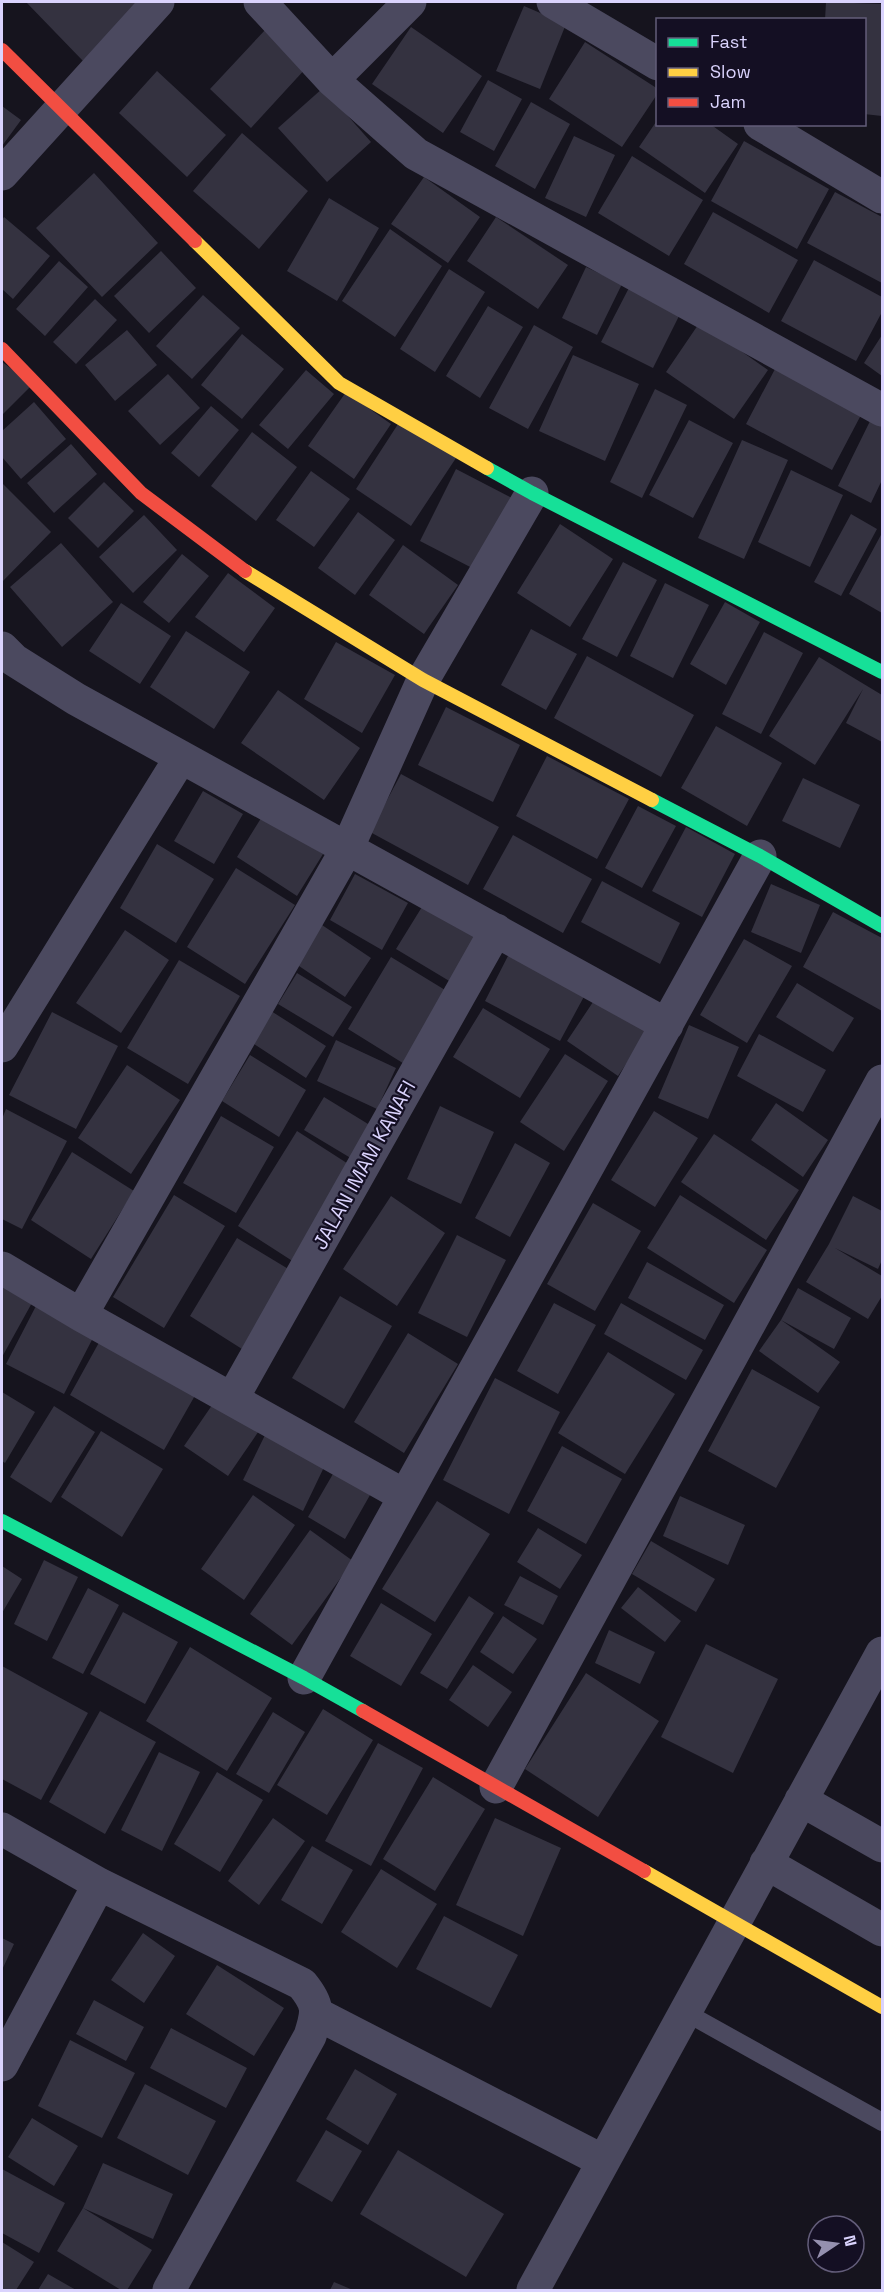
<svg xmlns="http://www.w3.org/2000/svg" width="884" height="2292" font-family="'Space Grotesk',sans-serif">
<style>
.building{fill:#343240}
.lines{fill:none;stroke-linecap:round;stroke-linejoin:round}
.lane{stroke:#4b495f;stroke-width:18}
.street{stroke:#4b495f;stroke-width:33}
.fast{stroke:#16e098;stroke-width:14}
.slow{stroke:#ffcf43;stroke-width:14}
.jam{stroke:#f24e42;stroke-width:14}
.labels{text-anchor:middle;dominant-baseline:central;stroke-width:4.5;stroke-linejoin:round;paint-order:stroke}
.street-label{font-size:20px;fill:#dad3fd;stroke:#140f23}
</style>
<rect width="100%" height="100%" fill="#16141e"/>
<!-- building -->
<path class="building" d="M26 2H145L84 62Z
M826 2 882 4V116L864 114V20H825Z
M524 6 566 24 540 89 496 71Z
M411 27 482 76 443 133 372 84Z
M266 29 307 67 251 128 210 89Z
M585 42 658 89V93L622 147 549 99Z
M157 71 226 135 187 177 119 113Z
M488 80 522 99 494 151 460 132Z
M323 88 371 142 327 182 278 128Z
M531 102 570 124 535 189 495 166Z
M2 106 21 120 2 146Z
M658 119V124H710L738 144 705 193 639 147Z
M242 133 308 191 259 249 193 191Z
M574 136 615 155 586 217 545 198Z
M744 141 829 189 797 249 711 201Z
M632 156 703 200 669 256 598 213Z
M94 173 158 243 102 297 36 228Z
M424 177 480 217 448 263 391 224Z
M835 192 882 217V283L807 243Z
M329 198 379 228 337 301 287 271Z
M713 212 798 260 769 313 684 264Z
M4 217 50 256 13 299 2 289V220Z
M496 217 568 265 538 309 467 261Z
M390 229 442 266 395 337 342 301Z
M161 251 196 288 149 333 114 296Z
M814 260 882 297V312L856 361 781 321Z
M59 261 88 287 45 336 16 309Z
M586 267 622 284 597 335 562 318Z
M449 269 485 292 435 372 400 349Z
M632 282 683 308 653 368 601 342Z
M203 295 240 328 192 379 156 346Z
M95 299 117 320 76 364 53 342Z
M488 306 523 327 480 398 446 376Z
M700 322 768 370 734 419 666 372Z
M534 325 573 347 528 429 489 408Z
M127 330 157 365 115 401 85 365Z
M242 334 284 369 242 419 201 385Z
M882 335V376L864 363Z
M573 355 639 384 605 461 539 431Z
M2 362 33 384 2 415Z
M775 369 861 415 832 470 746 424Z
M306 370 334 394 288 449 259 425Z
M168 374 200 408 160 445 128 411Z
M655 389 687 405 642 498 610 482Z
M346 392 391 424 354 479 308 446Z
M34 402 66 439 21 479 2 457V431Z
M211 406 239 430 199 477 171 453Z
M874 413 882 418V480L871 503 838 486Z
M689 420 733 443 693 518 649 495Z
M400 421 456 458 411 526 356 489Z
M252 432 297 467 256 521 211 486Z
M742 440 788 460 744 559 698 538Z
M71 444 97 474 54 513 27 483Z
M456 469 512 498 476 570 420 541Z
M791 470 843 495 810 567 758 542Z
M311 471 350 499 314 547 276 520Z
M104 482 134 511 98 548 68 518Z
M2 483 51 532 2 582Z
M358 512 395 540 355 595 318 568Z
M851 514 877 529 841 596 814 582Z
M144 515 177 550 133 593 99 557Z
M560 524 613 559 570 627 517 593Z
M882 533V613L849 594Z
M61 543 113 602 62 647 10 587Z
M403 545 458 585 424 634 369 595Z
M182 554 209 576 169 623 143 602Z
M623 562 657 580 617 657 582 639Z
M228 573 275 608 244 652 195 617Z
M665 583 709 605 673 678 630 656Z
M725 602 760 622 726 685 690 664Z
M121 603 171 636 140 684 89 651Z
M531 629 577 654 546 710 501 685Z
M186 631 250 672 214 729 150 687Z
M764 632 803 653 761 734 722 714Z
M336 642 395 675 362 733 304 699Z
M587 656 694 715 661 777 554 718Z
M819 657 882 695V742L846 723 863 689 815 765 769 736Z
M278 690 360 748 324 800 241 743Z
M446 707 520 745 493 802 418 765Z
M716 726 782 763 747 826 681 788Z
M547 756 629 799 597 859 516 816Z
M401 774 499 827 468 885 370 832Z
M803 778 860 805 840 848 782 821Z
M203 791 243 814 214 864 174 841Z
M638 806 676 826 642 888 605 868Z
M263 815 323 854 297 896 237 857Z
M686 827 735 854 702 917 652 891Z
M513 835 592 879 563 933 483 889Z
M157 844 214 879 176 943 120 908Z
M236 868 295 905 245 984 187 947Z
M355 874 408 903 382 950 330 920Z
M602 881 680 923 660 964 581 922Z
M771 884 820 905 801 953 751 932Z
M425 902 483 937 456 985 396 949Z
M833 912 882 938V1011L803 967Z
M322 925 371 958 345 997 296 964Z
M125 930 169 960 121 1033 76 1003Z
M744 939 792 966 747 1043 700 1015Z
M511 950 587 991 560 1041 485 1001Z
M391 957 450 993 406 1065 348 1029Z
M179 960 240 996 188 1084 127 1048Z
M297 973 352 1007 333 1037 278 1004Z
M797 983 854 1018 833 1052 776 1017Z
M601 990 652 1025 618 1076 567 1041Z
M483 1008 550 1049 520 1098 453 1057Z
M271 1011 326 1046 306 1078 251 1042Z
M52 1012 118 1046 76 1129 9 1095Z
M689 1025 739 1047 708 1119 658 1098Z
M759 1034 826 1070 803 1112 737 1076Z
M336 1040 396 1068 377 1109 317 1081Z
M565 1054 608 1081 564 1151 520 1122Z
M250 1055 306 1090 279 1137 222 1101Z
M127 1065 180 1100 131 1174 78 1138Z
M324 1097 373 1127 354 1160 304 1130Z
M776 1103 828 1140 803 1177 751 1140Z
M440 1106 494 1132 461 1204 407 1179Z
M6 1109 67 1141 22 1229 2 1219V1119Z
M654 1111 698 1138 655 1207 611 1180Z
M221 1116 274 1147 236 1213 183 1183Z
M297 1131 353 1167 294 1262 238 1226Z
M714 1134 799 1190 766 1240 681 1182Z
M515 1143 550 1163 510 1237 475 1218Z
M72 1152 134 1191 91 1259 31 1220Z
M174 1195 225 1226 164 1328 113 1297Z
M680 1195 767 1250 734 1303 647 1248Z
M391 1196 445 1233 397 1306 343 1269Z
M853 1196 882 1211V1260L878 1269 835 1248 882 1276V1296L868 1319 806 1282 829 1244Z
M593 1203 641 1231 595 1311 547 1284Z
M457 1235 506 1260 467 1337 418 1313Z
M237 1238 290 1270 242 1349 190 1316Z
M647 1262 724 1305 705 1340 628 1298Z
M2 1283 33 1301 2 1357Z
M798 1288 851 1318 834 1349 781 1320Z
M340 1296 392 1326 344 1409 292 1378Z
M554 1303 596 1325 558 1394 517 1371Z
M621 1303 703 1350 686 1380 604 1334Z
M37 1304 95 1334 64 1394 6 1364Z
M781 1320 840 1362 818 1393 759 1351Z
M408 1333 458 1364 404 1453 354 1422Z
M102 1337 197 1392 164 1450 70 1395Z
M608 1352 675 1394 625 1474 558 1433Z
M752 1369 820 1407 776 1488 708 1451Z
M495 1378 560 1412 509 1514 443 1480Z
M2 1392 35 1412 5 1463 2 1461Z
M219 1395 263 1425 228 1476 184 1446Z
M54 1406 95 1432 51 1503 10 1477Z
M101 1431 163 1469 122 1537 61 1497Z
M266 1433 326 1463 303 1511 243 1480Z
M562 1446 622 1479 586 1544 527 1511Z
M337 1467 374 1488 345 1539 308 1517Z
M253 1495 295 1525 244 1600 201 1569Z
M680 1496 745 1525 728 1565 663 1536Z
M437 1501 490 1534 435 1622 382 1589Z
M538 1528 582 1555 560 1589 517 1562Z
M310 1530 353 1561 292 1645 250 1614Z
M651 1541 715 1579 696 1612 632 1574Z
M44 1560 78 1577 47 1641 14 1624Z
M2 1566 22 1579 2 1613Z
M520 1576 558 1596 543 1625 504 1605Z
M638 1587 681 1621 665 1642 621 1608Z
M88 1588 119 1605 83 1674 52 1658Z
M469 1596 494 1613 447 1689 420 1673Z
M381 1603 432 1634 401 1686 350 1656Z
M123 1612 178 1642 145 1704 90 1674Z
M503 1616 537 1639 513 1674 480 1652Z
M609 1630 655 1652 640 1684 595 1663Z
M706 1644 778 1679 733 1773 661 1737Z
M190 1647 272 1698 227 1771 146 1721Z
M473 1665 512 1692 488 1727 449 1700Z
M2 1666 88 1713 41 1800 2 1779Z
M586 1673 659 1721 598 1817 525 1769Z
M323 1709 373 1740 327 1815 277 1785Z
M100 1711 156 1742 105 1834 49 1802Z
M273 1712 305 1732 269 1793 236 1774Z
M378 1743 423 1768 371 1866 325 1841Z
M159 1752 200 1772 162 1851 121 1830Z
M217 1772 263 1800 220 1872 174 1844Z
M433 1777 485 1809 435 1891 383 1859Z
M273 1818 305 1841 259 1905 228 1881Z
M495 1818 561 1848 523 1936 456 1905Z
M312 1846 353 1870 322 1924 281 1900Z
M381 1869 437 1904 397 1968 341 1932Z
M444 1916 518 1955 491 2008 416 1969Z
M143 1933 175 1956 144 2003 111 1980Z
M2 1938 14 1944 2 1970Z
M217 1965 284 2008 254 2056 186 2014Z
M94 2000 144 2027 126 2061 76 2034Z
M171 2028 247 2068 226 2108 150 2068Z
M70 2040 135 2073 102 2138 38 2106Z
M355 2069 397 2094 368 2145 326 2119Z
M145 2084 216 2121 188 2175 117 2138Z
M32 2118 78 2146 54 2186 8 2157Z
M326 2130 362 2151 332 2202 296 2181Z
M398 2150 504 2214 466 2277 360 2214Z
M103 2163 173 2194 153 2239 83 2208Z
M2 2169 65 2203 39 2253 2 2233Z
M83 2208 152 2250 127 2290H121L57 2251Z
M2 2242 34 2262 16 2290H2Z
M48 2274 76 2290H38Z
M334 2282 353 2290H330Z"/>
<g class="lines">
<!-- lane -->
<path class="lane" d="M685 2012 882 2122"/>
<!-- street -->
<path class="street" d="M260 2 332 80 416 154 882 410
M553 2 658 64
M332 80 410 2
M760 124 882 197
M2 174 158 2
M2 648 14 660 76 699 667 1025
M2 1046 181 757
M2 1268 81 1315 405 1496
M81 1315 347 849 423 680 532 493
M232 1399 496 930
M304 1678 760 856
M496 1787 882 1081
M801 1800 882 1846
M2 1829 99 1884 302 1984C319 2005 318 2011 310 2036L169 2290
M766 1863 882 1930
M317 2014 603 2161
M2 2065 99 1884
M533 2290 882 1653"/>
<!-- fast -->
<path class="fast" d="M487 468 532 493 882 672
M652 800 760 856 882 926
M2 1521 304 1678 363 1711"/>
<!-- slow -->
<path class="slow" d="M195 241 339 383 487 468
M245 571 423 680 652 800
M644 1871 882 2007"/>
<!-- jam -->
<path class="jam" d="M2 50 195 241
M2 349 141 493 245 571
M363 1711 644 1871"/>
</g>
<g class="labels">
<!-- street labels -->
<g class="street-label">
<text transform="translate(364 1165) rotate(-61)">JALAN IMAM KANAFI</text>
</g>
</g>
<!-- border -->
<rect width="884" height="2292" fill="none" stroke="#dad3fd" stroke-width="6"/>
<!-- legend -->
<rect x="656" y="18" width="210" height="108" fill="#140f23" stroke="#635d7a" stroke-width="1.5"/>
<rect x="668" y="38" width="30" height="9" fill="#16e098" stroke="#635d7a" stroke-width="1.5"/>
<text x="710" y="48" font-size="18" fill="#dad3fd">Fast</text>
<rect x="668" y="68" width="30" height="9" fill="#ffcf43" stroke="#635d7a" stroke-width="1.5"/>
<text x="710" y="78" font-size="18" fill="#dad3fd">Slow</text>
<rect x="668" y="98" width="30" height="9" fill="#f24e42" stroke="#635d7a" stroke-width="1.5"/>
<text x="710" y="108" font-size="18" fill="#dad3fd">Jam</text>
<!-- north arrow -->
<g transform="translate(836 2244) rotate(77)"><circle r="28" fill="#140f23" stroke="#635d7a" stroke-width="1.5"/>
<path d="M0-4.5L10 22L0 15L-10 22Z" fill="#9590af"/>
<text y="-9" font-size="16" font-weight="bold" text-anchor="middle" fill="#dad3fd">N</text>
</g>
</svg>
